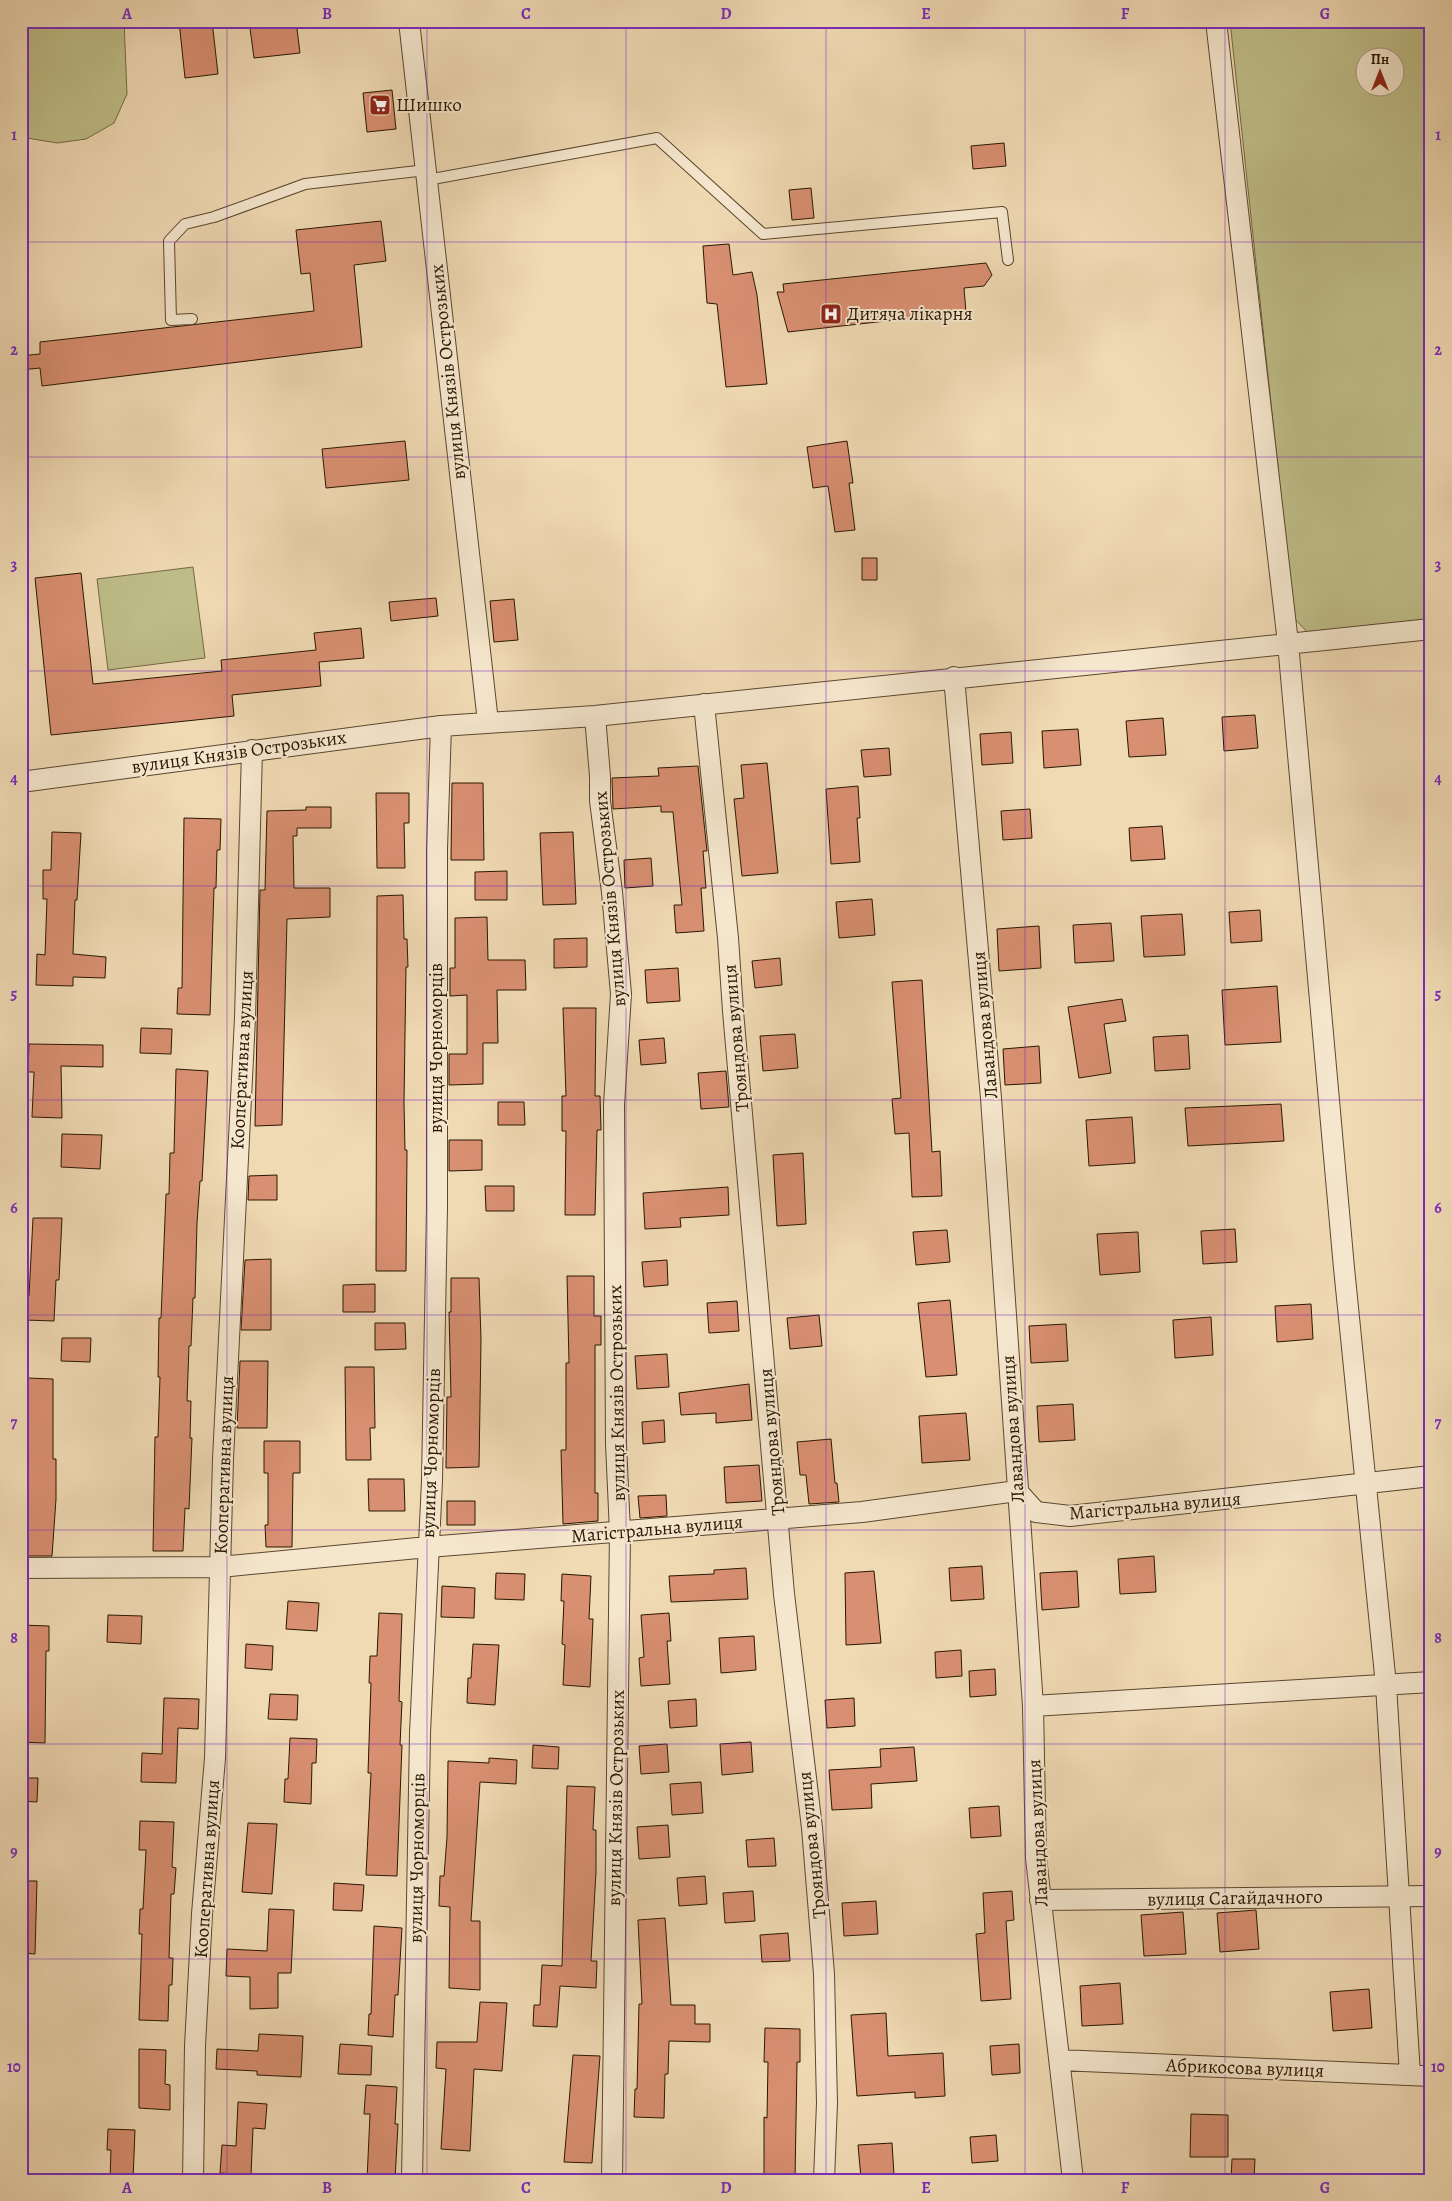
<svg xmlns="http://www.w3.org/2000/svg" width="1452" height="2201" font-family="Alegreya,serif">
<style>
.green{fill:#bfbe89;stroke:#746a45;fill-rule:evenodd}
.building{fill:#d99072;stroke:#291601}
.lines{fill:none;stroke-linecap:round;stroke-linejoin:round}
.service-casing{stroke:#5b472e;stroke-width:12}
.minor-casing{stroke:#5b472e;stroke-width:22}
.service{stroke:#f5e7ce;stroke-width:10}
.minor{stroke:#f5e7ce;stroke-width:20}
.grid{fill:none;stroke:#7b2cbf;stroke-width:1;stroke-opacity:0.55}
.labels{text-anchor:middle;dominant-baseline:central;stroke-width:4;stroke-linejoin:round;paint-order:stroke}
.poi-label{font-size:19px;fill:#291601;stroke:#f5e7ce;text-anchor:start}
.street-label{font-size:19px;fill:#291601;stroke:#f5e7ce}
.neatline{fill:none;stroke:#7b2cbf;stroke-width:2}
.grid-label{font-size:16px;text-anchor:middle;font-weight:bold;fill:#7b2cbf}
</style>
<rect width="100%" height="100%" fill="#f0dab4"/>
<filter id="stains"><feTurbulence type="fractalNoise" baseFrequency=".004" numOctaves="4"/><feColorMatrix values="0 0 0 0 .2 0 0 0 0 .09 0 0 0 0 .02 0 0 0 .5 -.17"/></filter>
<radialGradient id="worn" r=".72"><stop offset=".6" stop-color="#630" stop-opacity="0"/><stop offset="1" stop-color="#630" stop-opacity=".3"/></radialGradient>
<!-- green -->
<path class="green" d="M21 21H124L127 94 114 123 86 139 57 143 21 137Z
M1230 21H1431V620L1308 633 1294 618ZM1364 58H1394V88H1364Z
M193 567 205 658 108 670 97 579Z"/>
<!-- building -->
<path class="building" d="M179 21H212L218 74 185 78Z
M249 21H296L300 53 254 58Z
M392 90 396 129 367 132 363 93Z
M1004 143 1006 166 973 169 971 146Z
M811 188 814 218 792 220 789 190Z
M381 221 386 261 354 265 362 347 42 386 40 368 21 370V356L40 354V342L314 311 310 273 301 274 296 230Z
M729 244 733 275 752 272 757 295 767 384 726 387 717 304 707 303 703 246Z
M986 263 992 275 984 286 964 288 966 312 788 332 777 292H784L783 284Z
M405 441 409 480 326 488 322 449Z
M847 441 853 483H849L855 530 835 532 828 486 813 488 807 447Z
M862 558H877V580H862Z
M81 573 93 684 222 671 221 660 316 650 314 633 361 628 364 658 319 662 321 686 232 695 234 716 51 735 35 578Z
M436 598 438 616 391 621 389 602Z
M514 599 518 640 494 642 490 601Z
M1255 715 1258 748 1224 751 1222 717Z
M1163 718 1166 755 1129 757 1126 721Z
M1078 729 1081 765 1044 768 1042 731Z
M1011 732 1013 763 982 765 980 734Z
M889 748 891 775 864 777 861 750Z
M767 763 778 873 742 876 734 799 744 798 741 765Z
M698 766 707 851H703L706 888H701L704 931 676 933 674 905H682L673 812H661V806L613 809 612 778 659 776 658 768Z
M452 783H483L484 860H451Z
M858 786 860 818H857L860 862 831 864 826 789Z
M376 793H409V823H404L405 868H377Z
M306 807H331V828H297V836H293L294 888H330V917L287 919 282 1125 255 1126 260 890H265L267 811 306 810Z
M1030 809 1032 838 1003 840 1001 811Z
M184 818 221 819 220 850H217L216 888H214L210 1015 177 1014 178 988H182Z
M1162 826 1165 859 1131 861 1129 828Z
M52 832 81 833 77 900H75L73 954 106 957 105 978 73 977V986L36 985 37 954 45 955 47 899H43V870H51Z
M573 832 576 904 543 905 540 833Z
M651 858 653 886 625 888 624 860Z
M507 871V900H475V872Z
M403 895 404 939H407L408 967H406L404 1103 405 1150H407L406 1271H376L377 896Z
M872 899 875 935 839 938 836 902Z
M1260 910 1262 941 1231 943 1229 912Z
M1182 914 1185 955 1144 957 1141 916Z
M487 917 488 960H525L526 990H497L498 1043H483V1084L449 1085V1054H467V995L450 996V968H455V918Z
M1111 923 1114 961 1075 963 1073 925Z
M1039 926 1041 968 999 971 997 929Z
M587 938V967L554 968V939Z
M780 958 782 985 755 988 752 961Z
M678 968 680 1001 647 1003 645 970Z
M922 980 932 1152 940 1151 942 1196 912 1197 909 1133 895 1134 892 1099 901 1098 892 982Z
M1277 986 1281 1042 1225 1045 1222 990Z
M1122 999 1126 1021 1104 1024 1111 1073 1079 1078 1068 1007Z
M563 1008H596L595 1096H600L601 1130H597L595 1215H565L566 1131H562V1096H566Z
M141 1028 172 1029 171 1054 140 1053Z
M795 1034 798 1068 763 1071 760 1036Z
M1188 1035 1190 1069 1155 1071 1153 1037Z
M664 1038 666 1063 641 1065 639 1040Z
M29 1044 103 1045V1067L61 1066 62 1118 32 1117 34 1072H28Z
M1039 1046 1041 1083 1005 1085 1003 1049Z
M176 1069 208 1071 202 1181H200L197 1223 195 1298H193L191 1346H189L187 1401H191L190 1438H192L189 1509 185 1508 183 1551H153L155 1437H158L160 1377H158L159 1318H161L166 1194H169L170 1153H174Z
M726 1071 729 1107 701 1109 698 1073Z
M498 1102H524L525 1125H498Z
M1281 1104 1284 1141 1188 1146 1185 1108Z
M1132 1117 1135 1163 1089 1166 1086 1120Z
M62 1134 102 1135 100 1169 61 1167Z
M449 1140H482V1170L449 1171Z
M803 1153 806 1224 777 1226 773 1155Z
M277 1175V1200H248L249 1176Z
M485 1186H514V1211H486Z
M728 1187 729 1215 680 1218 681 1227 645 1229 643 1193Z
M33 1218H62L59 1280H56L54 1321 25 1320V1296H29Z
M1235 1229 1237 1262 1203 1264 1201 1231Z
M947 1230 950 1262 916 1265 913 1232Z
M1138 1232 1140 1272 1100 1275 1097 1234Z
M271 1259V1330H241L245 1260Z
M667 1260 668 1285 644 1287 642 1262Z
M567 1276H594V1316H601V1345H595V1493H598V1521L563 1524 561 1450H566V1363H569Z
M451 1278H479L481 1340 479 1467 446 1468 447 1397H451L449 1312H451Z
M375 1284V1312H343V1285Z
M950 1300 957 1375 926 1377 918 1303Z
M737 1301 739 1331 709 1333 707 1303Z
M1311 1304 1313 1339 1277 1342 1275 1306Z
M819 1315 822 1346 790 1349 787 1318Z
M1211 1317 1213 1355 1175 1358 1173 1320Z
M375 1323H405L406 1349 375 1350Z
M1066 1324 1068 1361 1031 1363 1029 1326Z
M62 1338H91L90 1362 61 1361Z
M667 1354 669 1387 637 1389 635 1356Z
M240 1361H268L267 1428H237Z
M345 1367H374L375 1428H370L371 1460H346Z
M27 1378 53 1379V1459H56V1499L52 1556H22L27 1484H24Z
M749 1384 752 1420 716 1423V1413L681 1415 679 1393Z
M1073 1404 1075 1440 1039 1442 1037 1406Z
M966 1413 970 1460 922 1463 919 1416Z
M664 1420 665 1442 643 1444 642 1422Z
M831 1439 835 1483H837L839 1502 809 1504 806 1475H800L797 1442Z
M264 1441H300V1473H293L292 1547H266L265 1525H268V1473H264Z
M759 1465 762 1501 726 1503 724 1467Z
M368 1479H404L405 1511H369Z
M666 1495 667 1516 640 1518 638 1496Z
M447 1501H475V1525H447Z
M1154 1556 1156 1592 1120 1594 1118 1559Z
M982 1566 984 1599 951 1601 949 1568Z
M746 1568 748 1599 671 1602 669 1576 714 1574V1570Z
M874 1571 881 1643 846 1645 845 1573Z
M1077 1571 1079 1607 1042 1610 1040 1573Z
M496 1573 525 1574 524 1600 495 1599Z
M562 1574 591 1576 589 1619H593L590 1687 563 1685 565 1645 562 1644 564 1601H561Z
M442 1586 475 1588 474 1618 441 1617Z
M288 1601 319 1603 317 1631 286 1629Z
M379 1613 402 1614 399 1701 402 1702 400 1745H402L397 1876 366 1875 371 1773H368L371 1683H369L370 1656H377Z
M669 1613 671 1641H667L670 1684 641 1686 639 1658 644 1657 641 1615Z
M108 1615 142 1616 141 1644 107 1642Z
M21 1625 49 1626V1651H46L45 1743 21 1742Z
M754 1636 756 1670 721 1673 719 1638Z
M246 1644 273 1646 272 1670 245 1668Z
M473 1644 499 1645 495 1705 467 1703 468 1678H471Z
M961 1650 962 1676 936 1678 935 1652Z
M995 1669 996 1695 970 1697 969 1671Z
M270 1694 298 1695 297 1720 268 1719Z
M164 1698 199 1699 198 1729 178 1728 176 1783 141 1782 142 1753 162 1754Z
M854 1698 855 1726 827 1728 825 1700Z
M696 1699 697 1726 670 1728 668 1701Z
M290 1738 317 1739 316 1763H312L311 1804 284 1802 285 1779H288Z
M751 1742 753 1772 722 1775 720 1744Z
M667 1744 669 1772 641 1774 639 1746Z
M533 1745 559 1747 558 1769 532 1768Z
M914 1747 917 1781 871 1784 872 1808 832 1810 829 1770 881 1767 880 1749Z
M489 1758 517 1760 516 1784 480 1782 471 1921H480V1990L449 1988 450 1907 439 1906 440 1876H444L447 1837 448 1761 489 1763Z
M21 1778H38L37 1802 21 1801Z
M701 1782 703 1813 672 1815 670 1784Z
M567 1786 595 1787 593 1830H596V1872L591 1961H597L596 1988 560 1986 557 2027 533 2026 534 2005H540L542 1965 562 1966Z
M999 1806 1001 1836 971 1838 969 1808Z
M140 1821 174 1822 172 1867 176 1868 174 1894H171L169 1958H173L172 1985H169L168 2021 139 2020 142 1934H139L140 1909H143L146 1850H139Z
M248 1823 277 1824 272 1894 242 1892Z
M668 1825 670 1857 639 1859 637 1827Z
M774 1838 776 1866 748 1867 746 1840Z
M705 1876 707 1904 679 1906 677 1878Z
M21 1881H37L35 1954 21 1953Z
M334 1883 364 1885 362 1911 333 1910Z
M753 1891 755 1921 725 1923 723 1893Z
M1012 1891 1014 1920 1006 1921 1011 1999 981 2001 976 1934 985 1933 983 1893Z
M876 1901 878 1934 844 1936 842 1903Z
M269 1909 294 1910 291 1973H278V2008L250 2009V1977L226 1976 227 1949 267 1951Z
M1256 1910 1259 1949 1220 1952 1217 1913Z
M1183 1912 1186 1954 1144 1956 1141 1915Z
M665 1918 671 2005H695V2024H710V2042L669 2041 668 2074H665L664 2118 634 2117 635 2089H637L639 2004H642L638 1920Z
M374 1926 402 1928 398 1995H395L393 2037 368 2035 369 2014H371Z
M788 1933 790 1961 762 1962 760 1935Z
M1120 1983 1123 2024 1082 2026 1080 1986Z
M1369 1989 1372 2028 1333 2031 1330 1992Z
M480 2002 507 2003 502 2071 474 2069 470 2151 441 2149 446 2069 436 2068 437 2042H477Z
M886 2013 888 2056 943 2053 945 2096 915 2098V2092L857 2096 851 2015Z
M765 2028 800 2029V2062H797L795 2180H764V2117L767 2118 768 2062H764Z
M259 2034 303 2036 301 2077 257 2075V2071L216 2069 217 2049 258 2051Z
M340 2044 372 2046 371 2075 338 2074Z
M1019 2044 1020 2073 992 2075 990 2046Z
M139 2049 166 2050 165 2084 170 2085V2110L139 2108Z
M573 2055 600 2056 592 2163 564 2162Z
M366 2085 397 2087 395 2124H398L395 2180H367L370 2114H364Z
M238 2102 267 2104 265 2129 253 2128 251 2175 220 2173 222 2145 236 2146Z
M1191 2114 1228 2115V2157H1190Z
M108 2129 135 2130 133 2180H110L111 2150H107Z
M996 2135 998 2161 972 2163 970 2137Z
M892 2143 894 2175 861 2178 858 2145Z
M1232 2159H1255L1254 2180H1231Z"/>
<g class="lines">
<!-- service casing -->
<g class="service-casing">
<path id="service" d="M427 180 657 138 763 234 1002 212 1008 260
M192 319 171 320 169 241 185 224 214 217 305 184 426 170"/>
</g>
<!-- minor casing -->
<g class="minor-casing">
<path id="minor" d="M409 21 488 722
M1216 21 1288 643 1344 1268 1386 1685 1410 2075
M954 677 991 1098 1033 1706 1036 1858 1073 2180
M704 704 728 938 733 1011 784 1594 812 1828 824 1974 827 2103 824 2180
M595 716 600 776V801L612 892 621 994 614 1105 616 1444 620 1532 612 2180
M21 782 441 726 595 716 1431 629
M21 1568 220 1567 428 1547 862 1512 1017 1491 1036 1512 1070 1516 1431 1476
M1033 1706 1431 1682
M1040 1900 1431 1896
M1060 2060 1431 2076
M193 2180 195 2046 202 1914 215 1758 223 1459 245 1018 252 750
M412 2180 420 1733 432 1481 437 1207V849L441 726"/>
</g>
<!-- service -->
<use href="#service" class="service"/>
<!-- minor -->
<use href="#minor" class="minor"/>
</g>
<!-- grid -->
<path class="grid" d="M227 21V2180M427 21V2180M626 21V2180M826 21V2180M1025 21V2180M1225 21V2180M21 242H1431M21 457H1431M21 671H1431M21 886H1431M21 1100H1431M21 1315H1431M21 1530H1431M21 1744H1431M21 1959H1431"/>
<!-- icons -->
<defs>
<g id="supermarket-square" transform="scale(1.125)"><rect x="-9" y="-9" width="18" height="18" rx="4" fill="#8f2418" stroke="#f5e7ce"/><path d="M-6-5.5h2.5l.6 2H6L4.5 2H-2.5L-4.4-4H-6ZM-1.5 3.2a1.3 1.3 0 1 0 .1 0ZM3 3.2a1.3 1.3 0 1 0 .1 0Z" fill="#fff"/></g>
<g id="hospital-square" transform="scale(1.125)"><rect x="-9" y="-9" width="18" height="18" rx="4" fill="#8f2418" stroke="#f5e7ce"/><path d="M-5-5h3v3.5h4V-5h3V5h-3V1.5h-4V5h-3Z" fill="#fff"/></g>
</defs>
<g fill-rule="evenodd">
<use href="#supermarket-square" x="380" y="105"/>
<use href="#hospital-square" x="831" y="314"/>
</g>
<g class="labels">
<!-- poi labels -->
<g class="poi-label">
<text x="396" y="105">Шишко</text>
<text x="847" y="314">Дитяча лікарня</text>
</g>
<!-- street labels -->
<g class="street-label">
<text transform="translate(448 372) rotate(-96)">вулиця Князів Острозьких</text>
<text transform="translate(239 752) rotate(-8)">вулиця Князів Острозьких</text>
<text transform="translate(610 899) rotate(-95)">вулиця Князів Острозьких</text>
<text transform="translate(985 1025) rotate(-95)">Лавандова вулиця</text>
<text transform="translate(736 1038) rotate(-95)">Трояндова вулиця</text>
<text transform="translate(436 1048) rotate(-90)">вулиця Чорноморців</text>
<text transform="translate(242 1060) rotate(-87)">Кооперативна вулиця</text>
<text transform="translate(617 1393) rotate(-91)">вулиця Князів Острозьких</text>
<text transform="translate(1013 1429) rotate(-94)">Лавандова вулиця</text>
<text transform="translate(772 1442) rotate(-95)">Трояндова вулиця</text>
<text transform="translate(431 1453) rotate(-88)">вулиця Чорноморців</text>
<text transform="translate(224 1465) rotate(-88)">Кооперативна вулиця</text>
<text transform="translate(1155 1506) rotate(-5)">Магістральна вулиця</text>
<text transform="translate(657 1529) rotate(-5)">Магістральна вулиця</text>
<text transform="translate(616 1798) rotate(-89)">вулиця Князів Острозьких</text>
<text transform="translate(1038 1833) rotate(-93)">Лавандова вулиця</text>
<text transform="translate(812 1845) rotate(-96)">Трояндова вулиця</text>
<text transform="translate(417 1858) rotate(-89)">вулиця Чорноморців</text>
<text transform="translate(207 1869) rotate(-86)">Кооперативна вулиця</text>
<text transform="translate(1235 1898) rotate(-1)">вулиця Сагайдачного</text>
<text transform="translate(1245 2068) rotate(2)">Абрикосова вулиця</text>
</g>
</g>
<!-- margin -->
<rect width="1452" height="2201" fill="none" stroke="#f0dab4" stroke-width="55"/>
<!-- north arrow -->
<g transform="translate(1380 72)"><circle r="24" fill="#f5e7ce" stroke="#a3937c"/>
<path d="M0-4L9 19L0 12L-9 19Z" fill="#8f2418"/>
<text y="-8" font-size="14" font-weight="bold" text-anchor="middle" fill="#291601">Пн</text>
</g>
<rect x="28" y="28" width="1396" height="2146" class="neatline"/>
<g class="grid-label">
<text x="127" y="19">A</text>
<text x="327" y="19">B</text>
<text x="526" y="19">C</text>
<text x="726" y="19">D</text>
<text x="926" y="19">E</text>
<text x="1125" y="19">F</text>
<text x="1325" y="19">G</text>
<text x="14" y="140">1</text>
<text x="1438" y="140">1</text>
<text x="14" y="355">2</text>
<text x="1438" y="355">2</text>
<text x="14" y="570">3</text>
<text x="1438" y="570">3</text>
<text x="14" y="784">4</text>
<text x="1438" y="784">4</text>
<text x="14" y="999">5</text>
<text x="1438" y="999">5</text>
<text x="14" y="1213">6</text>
<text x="1438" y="1213">6</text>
<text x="14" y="1428">7</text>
<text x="1438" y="1428">7</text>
<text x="14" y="1643">8</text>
<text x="1438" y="1643">8</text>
<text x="14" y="1857">9</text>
<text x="1438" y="1857">9</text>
<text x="14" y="2072">10</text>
<text x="1438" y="2072">10</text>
<text x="127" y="2193">A</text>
<text x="327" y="2193">B</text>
<text x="526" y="2193">C</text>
<text x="726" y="2193">D</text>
<text x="926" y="2193">E</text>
<text x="1125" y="2193">F</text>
<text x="1325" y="2193">G</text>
</g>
<rect width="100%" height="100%" filter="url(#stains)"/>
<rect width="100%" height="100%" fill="url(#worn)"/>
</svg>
